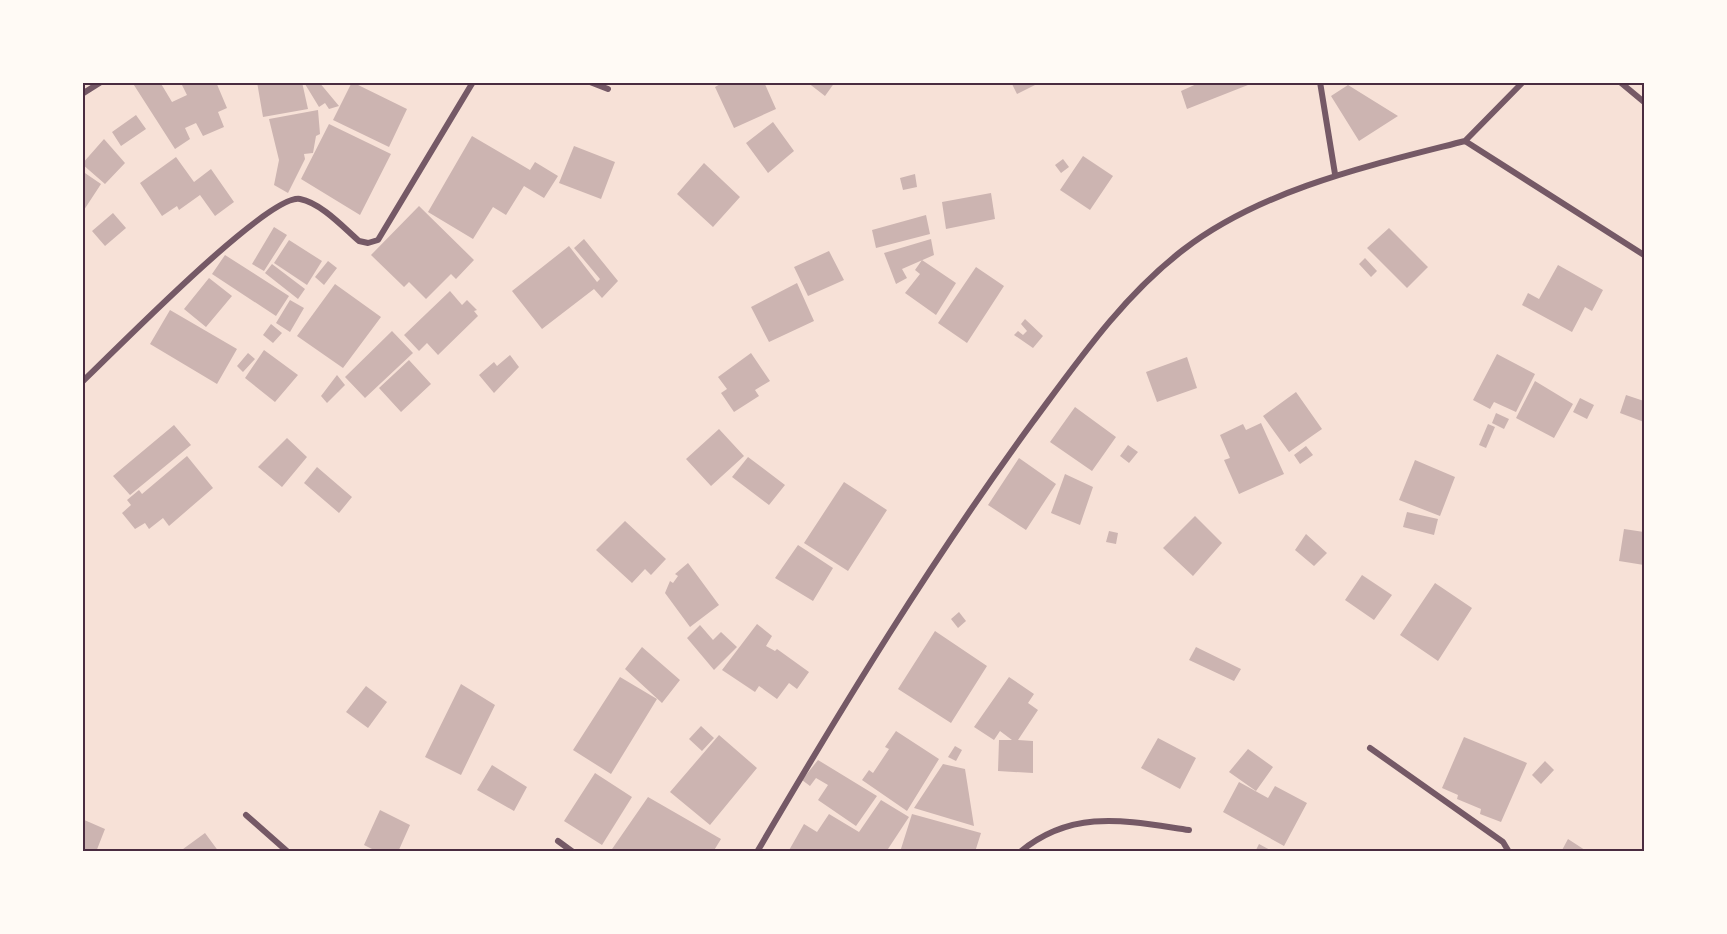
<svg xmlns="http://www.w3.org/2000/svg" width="1727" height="934" font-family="Lato,sans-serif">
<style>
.building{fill:#ccb4b1}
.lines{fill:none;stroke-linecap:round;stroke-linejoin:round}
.minor{stroke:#755966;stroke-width:6}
.neatline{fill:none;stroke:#4a2c40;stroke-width:2}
</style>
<rect width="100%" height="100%" fill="#f7e1d7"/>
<!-- building -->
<path class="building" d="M132 82H160L172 102 187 95 182 85 188 82H216L227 108 218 112 224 127 203 136 196 123 185 128 190 139 175 149Z
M257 82H302L308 109 263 117Z
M307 82H319L339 106 329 109 325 103 319 107 305 84Z
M352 82 407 109 389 147 333 120Z
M724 82H764L776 109 734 128 715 87Z
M807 82H835L825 96Z
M1011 82H1041L1017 94Z
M1201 82H1253V83L1187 109 1181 91Z
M1348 85 1398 116 1359 141 1331 96Z
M318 110 320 134 316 136 313 153 304 154 305 159 288 193 274 185 279 160 269 119Z
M136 115 146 129 121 146 112 132Z
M773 122 794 151 768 173 746 143Z
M329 124 391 154 360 215 301 179Z
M472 136 530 170 535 162 558 176 544 198 524 186 506 215 493 207 473 239 428 212Z
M104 139 125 163 105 184 82 164Z
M574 146 615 162 601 199 559 183Z
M1083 156 1113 176 1090 210 1060 190Z
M176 157 194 182 211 169 234 202 215 216 200 195 179 210 177 206 162 216 140 183Z
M1063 159 1069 167 1061 173 1055 165Z
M704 163 740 197 713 227 677 194Z
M82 171 101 184 82 213Z
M915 174 917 187 903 190 900 178Z
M991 193 995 219 946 229 942 202Z
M419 206 474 260 456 279 451 274 426 299 409 282 404 287 371 255Z
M113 213 126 228 105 246 92 231Z
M926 215 930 234 876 248 872 230Z
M274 227 287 235 264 271 252 264Z
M1389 228 1428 267 1407 288 1367 248Z
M584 239 618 281 602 298 594 289 542 329 512 291 569 246 597 282 600 279 574 248Z
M931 239 934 255 902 269 907 278 896 284 884 253Z
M289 240 322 261 307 285 274 263Z
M829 251 844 280 808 296 794 267Z
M225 255 289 296 276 316 212 274Z
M1365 258 1377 271 1371 277 1359 264Z
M922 260 956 283 936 315 905 293 920 274 915 270Z
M328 261 337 268 324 285 315 277Z
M272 264 305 289 298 299 265 273Z
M1558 265 1603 290 1592 311 1585 307 1572 332 1522 305 1528 293 1539 299Z
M976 267 1004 286 967 343 938 323Z
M209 278 232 296 206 327 184 309Z
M797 283 814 321 769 342 751 307Z
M335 284 381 317 343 368 297 336Z
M450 291 462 305 467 300 477 310 474 311 478 316 438 355 427 343 419 351 404 335Z
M290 300 304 308 290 332 276 323Z
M170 310 237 349 217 384 150 344Z
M1025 319 1043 336 1033 348 1014 335 1018 331 1023 335 1027 331 1021 324Z
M271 324 282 333 273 343 263 335Z
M392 331 413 353 365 398 345 377Z
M264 350 298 375 275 402 245 378Z
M248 353 255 359 243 372 237 366Z
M751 353 770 381 755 390 759 396 734 412 721 393 727 389 718 377Z
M1497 354 1535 374 1516 412 1494 402 1490 409 1473 400Z
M510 355 519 367 494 393 479 375 494 362 497 366Z
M1187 357 1197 388 1157 402 1146 372Z
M409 360 431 384 401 412 379 388Z
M337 375 345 385 327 403 321 396Z
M1535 381 1573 404 1554 438 1516 418Z
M1296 392 1322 429 1289 452 1263 416Z
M1626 395 1644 401V422L1620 413Z
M1580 398 1594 405 1587 419 1573 412Z
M1075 407 1116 437 1092 471 1050 442Z
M1496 413 1509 419 1504 429 1492 423Z
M1261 423 1284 474 1239 494 1224 460 1230 458 1220 435 1243 424 1246 430Z
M1488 424 1495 427 1486 448 1479 445Z
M174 425 191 445 130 495 113 476Z
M719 429 744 456 711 486 686 459Z
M287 438 307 457 282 487 258 467Z
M1128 445 1138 452 1129 463 1120 456Z
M1306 446 1313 455 1300 464 1294 455Z
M187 456 213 488 169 526 163 518 149 529 145 523 135 529 122 513 131 505 127 500 139 490 142 494Z
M748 457 785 485 769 505 732 477Z
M1019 458 1056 484 1026 530 988 505Z
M1415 460 1455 477 1440 516 1399 500Z
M317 467 352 497 339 513 304 483Z
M1065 474 1093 487 1080 525 1051 513Z
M844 482 887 510 848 571 804 543Z
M1407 512 1438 519 1434 535 1403 527Z
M1195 516 1222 543 1193 576 1163 548Z
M625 521 666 559 651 575 645 569 632 583 596 550Z
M1624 529 1644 532V565L1619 561Z
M1109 531 1118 533 1116 544 1106 542Z
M1306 534 1327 553 1314 566 1295 550Z
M798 545 833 568 813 601 775 578Z
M688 563 719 605 690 627 665 593 670 581 673 583 678 576 675 574Z
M1362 575 1392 595 1374 620 1345 600Z
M1435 583 1472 608 1438 661 1400 635Z
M959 612 966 621 958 628 951 619Z
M757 624 772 636 766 646 775 651 777 649 809 672 797 689 789 683 777 699 759 686 755 692 722 670Z
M700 625 713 640 721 632 737 647 714 670 687 638Z
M935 631 987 666 951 723 898 689Z
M642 647 680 680 662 703 625 669Z
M1196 647 1241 669 1234 681 1189 660Z
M620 677 657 699 611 774 573 750Z
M1009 677 1034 694 1028 703 1038 710 1018 740 1033 741V773L998 771 999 740H1012L1000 731 994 740 974 727Z
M461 684 495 705 461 775 425 757Z
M366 686 387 702 368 728 346 712Z
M701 726 714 738 702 751 689 739Z
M896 731 939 759 907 811 862 780 869 770 873 773 889 749 885 747Z
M719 735 757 768 710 825 670 792Z
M1464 737 1527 763 1501 822 1480 814 1481 809 1457 799 1458 795 1442 788Z
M1158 738 1196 758 1180 789 1141 768Z
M955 746 962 750 956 761 948 757Z
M1248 749 1273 767 1256 791 1229 772Z
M818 760 877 796 856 826 818 800 828 785 816 778 810 786 802 780Z
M1545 761 1554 770 1541 784 1532 775Z
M943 764 965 769 974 826 914 808Z
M492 765 527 787 514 811 477 790Z
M595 773 632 797 602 845 564 821Z
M1239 782 1268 798 1275 786 1307 803 1284 846 1223 812Z
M648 797 721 839 713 852H610Z
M881 800 909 817 888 849 891 852H788L804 824 817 832 829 814 859 832Z
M380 810 410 825 398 852H378L364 845Z
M912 814 981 833 975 852H900Z
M82 819 105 829 96 852H82Z
M205 833 219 852H179Z
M1568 839 1588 852H1561Z
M1259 844 1274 852H1255Z"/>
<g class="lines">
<!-- minor -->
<path class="minor" d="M590 82 608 89
M1320 82 1335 174
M1620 82 1644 102
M82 94 101 82
M1465 141 1523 82
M82 382C113 353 268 193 300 199 321 203 343 227 359 241L368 243 378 240 473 82
M1370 748 1503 842 1509 852
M246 815 288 852
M558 841 573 852
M757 852C843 705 932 560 1032 423 1078 361 1122 297 1183 250 1262 189 1371 165 1465 141L1644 255
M1020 852C1073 808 1127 821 1189 830"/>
</g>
<!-- border -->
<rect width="1727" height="934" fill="none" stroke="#fffaf5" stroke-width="168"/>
<rect x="84" y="84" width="1559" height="766" class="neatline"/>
</svg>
